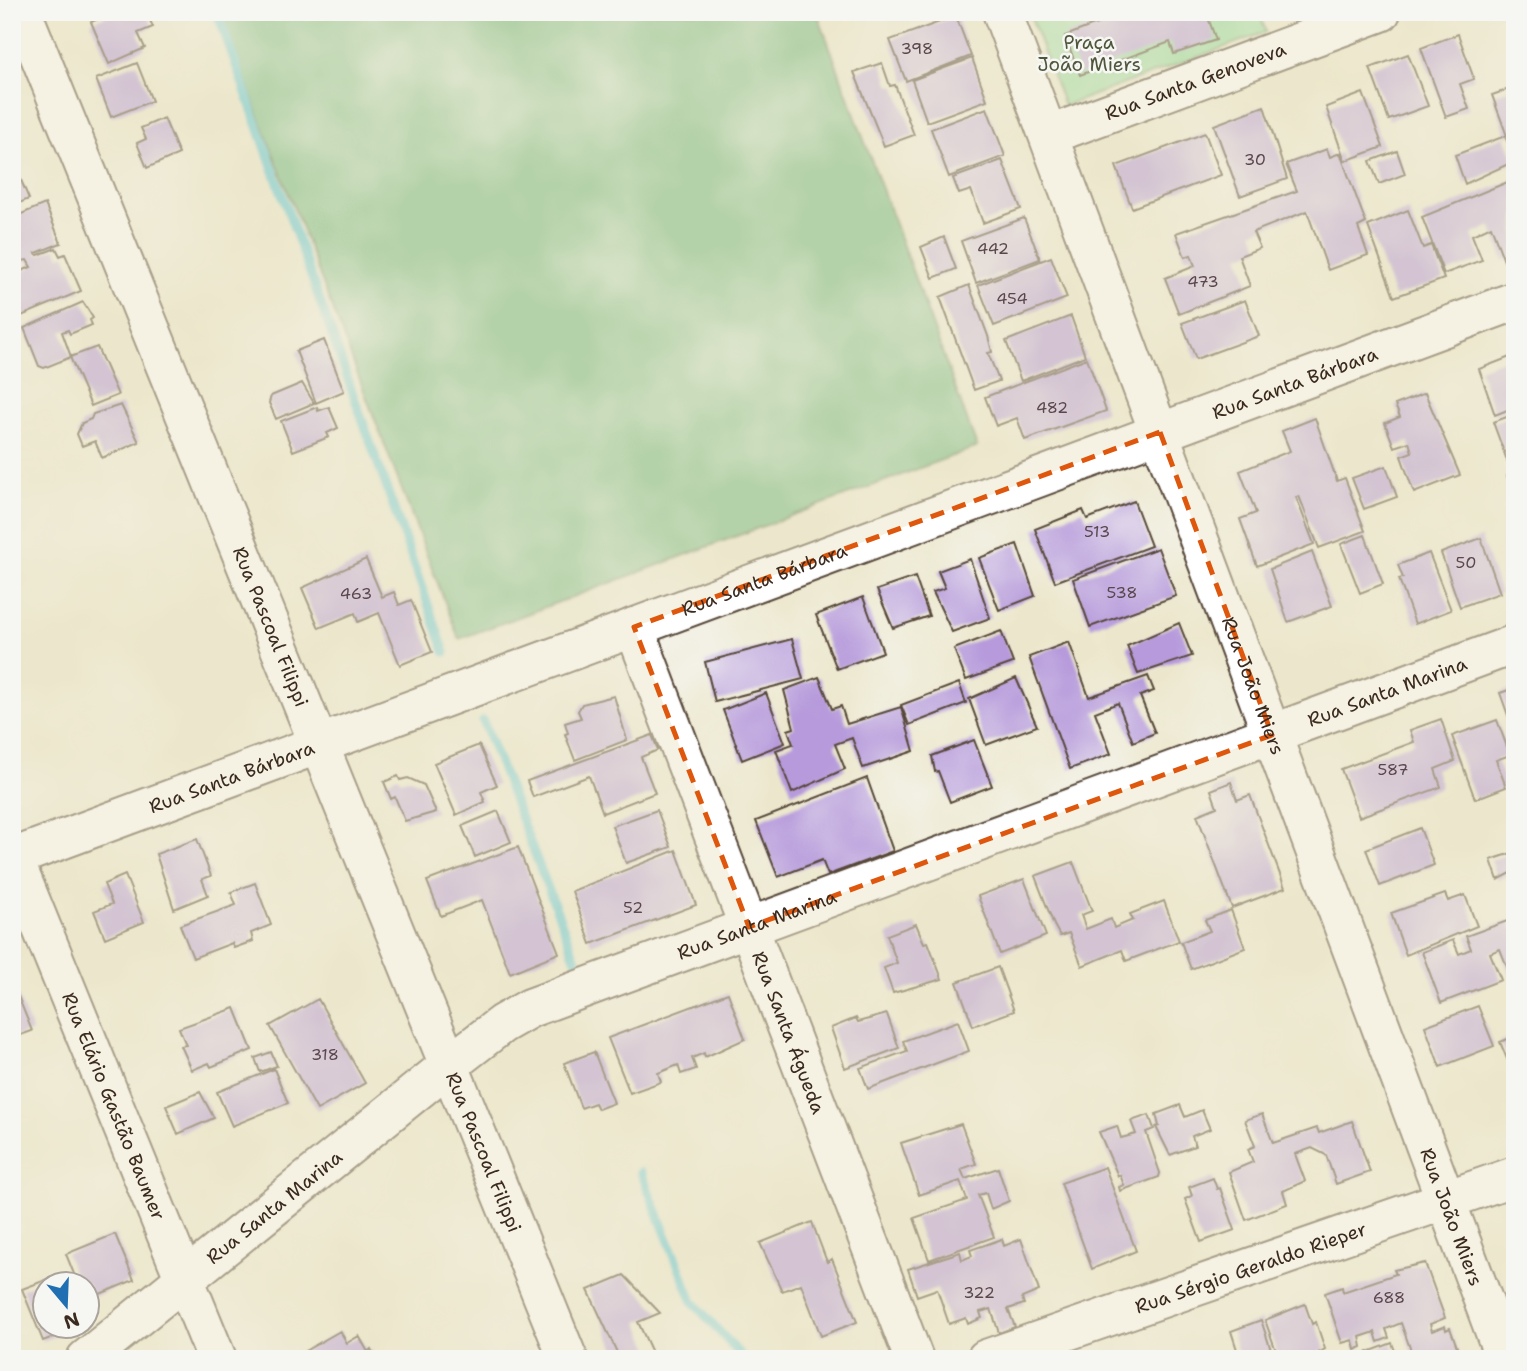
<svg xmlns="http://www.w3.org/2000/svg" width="1527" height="1371" font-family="'Shantell Sans',sans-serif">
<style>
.green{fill:#8bd896;stroke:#63815a;stroke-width:2}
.forest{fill:#70b87f;stroke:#56714e;stroke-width:2}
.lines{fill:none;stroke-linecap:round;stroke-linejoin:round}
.stream{stroke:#5ac5d4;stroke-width:9}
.building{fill:#b69adb}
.minor-casing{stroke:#564638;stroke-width:42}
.minor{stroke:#fff;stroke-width:38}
.marked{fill:none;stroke:#df570d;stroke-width:5;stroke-dasharray:14 9;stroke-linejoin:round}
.labels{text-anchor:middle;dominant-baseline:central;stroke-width:5;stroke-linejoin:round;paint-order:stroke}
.number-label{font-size:16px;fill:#5a464d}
.park-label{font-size:19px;fill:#4f563c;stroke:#f6f6f2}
.street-label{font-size:19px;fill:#3b2a1e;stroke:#f6f6f2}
</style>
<rect width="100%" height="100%" fill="#f6f6f2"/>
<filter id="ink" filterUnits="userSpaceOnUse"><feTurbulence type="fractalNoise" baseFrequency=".0143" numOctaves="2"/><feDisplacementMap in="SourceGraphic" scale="14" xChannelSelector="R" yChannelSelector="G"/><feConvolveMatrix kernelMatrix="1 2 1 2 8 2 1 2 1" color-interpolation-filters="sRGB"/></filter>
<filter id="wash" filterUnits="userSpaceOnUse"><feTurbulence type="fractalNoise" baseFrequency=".00686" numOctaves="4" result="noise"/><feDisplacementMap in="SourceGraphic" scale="28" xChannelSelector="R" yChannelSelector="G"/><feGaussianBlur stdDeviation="1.57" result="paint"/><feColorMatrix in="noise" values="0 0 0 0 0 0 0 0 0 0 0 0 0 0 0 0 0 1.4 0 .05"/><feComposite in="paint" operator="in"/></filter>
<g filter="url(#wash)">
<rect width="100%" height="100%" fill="#ece7cc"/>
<!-- green -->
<path class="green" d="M1029 12H1259L1266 32 1064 106Z"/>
<!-- forest -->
<path class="forest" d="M219 12H817L977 447 459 639Z"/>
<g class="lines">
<!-- stream -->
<path class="stream" d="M217 12 445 652
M483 721 576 960
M641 1172 693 1302 744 1359"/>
</g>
<g id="blocks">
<!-- building -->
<path class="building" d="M114 12H141L144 17 148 16 153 27 138 33 145 48 109 64 91 22Z
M1128 12H1160L1164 21 1188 12H1206L1216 40 1174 54 1170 42 1080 75 1065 36Z
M956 16 971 56 906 81 890 40Z
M1458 34 1474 79 1460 84 1469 109 1446 117 1421 48Z
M1408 54 1428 106 1389 120 1370 68Z
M972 58 987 100 927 122 912 80Z
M137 63 152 101 111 117 96 79Z
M882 63 890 86 895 85 914 135 884 146 854 72Z
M1515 87V133L1507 136 1492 95Z
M1363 93 1383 147 1345 161 1326 107Z
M1264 106 1287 179 1240 196 1214 125Z
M987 108 1005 156 949 177 931 129Z
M164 118 179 154 147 168 137 143 146 139 141 128Z
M12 123 22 148 12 152Z
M1205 133 1221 175 1132 208 1116 166Z
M1505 136 1515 161 1465 184 1455 155Z
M1327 149 1330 157 1340 153 1366 223 1358 227 1368 255 1328 270 1307 211 1253 232 1260 248 1239 256 1250 286 1179 314 1165 278 1195 266 1191 255 1185 257 1176 233 1297 191 1286 164Z
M1397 151 1405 174 1379 184 1370 161Z
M12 159 29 199 12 206Z
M1002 160 1021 209 983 223 971 190 959 194 953 178Z
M1515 179V257L1504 261 1491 226 1472 235 1482 260 1444 274 1422 217Z
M45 204 61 243 36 253 38 255 56 248 60 256 65 254 81 291 19 317 12 300V275L31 267 27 260 12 263V218Z
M1408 210 1423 248 1431 245 1444 279 1394 297 1368 226Z
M1024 218 1040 259 976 283 961 241Z
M944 237 956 269 933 278 921 247Z
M1051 257 1067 298 994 326 978 285Z
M969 285 988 336 992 352 988 353 999 381 974 390 940 297Z
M1245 300 1259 336 1196 359 1182 323Z
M83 302 93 318 90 320 92 325 70 334 68 330 62 332 71 357 44 368 39 366 24 328Z
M1071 316 1085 356 1021 381 1006 341Z
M324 340 344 391 316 403 296 351Z
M97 347 118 395 91 406 70 357Z
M1515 355V407L1495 415 1479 369Z
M1087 358 1106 411 1025 440 1017 418 996 426 985 397Z
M302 383 314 403 276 419 269 403 271 396Z
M1425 393 1460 475 1414 493 1401 456 1412 452 1409 442 1394 447 1385 423 1400 417 1395 405Z
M121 405 139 442 102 458 95 441 82 446 77 434 82 423 91 419 93 414Z
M317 407 318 411 329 407 338 428 327 433 329 437 293 451 281 421Z
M1515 414V461L1508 463 1493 422Z
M1315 418 1337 481 1345 478 1365 531 1319 548 1299 496 1296 497 1314 544 1257 566 1240 519 1256 513 1240 471 1290 451 1282 431Z
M1386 466 1397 497 1364 509 1352 478Z
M1515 473V497H1514L1507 476Z
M1134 501 1151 546 1055 582 1035 529 1083 510 1087 519Z
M1365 535 1383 584 1360 593 1341 544Z
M1481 538 1500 593 1460 607 1441 553Z
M1515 540V558L1509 542Z
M1017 544 1035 596 999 610 979 558Z
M1158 548 1176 596 1090 627 1073 579Z
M1312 552 1332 606 1288 622 1270 569Z
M1429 553 1451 610 1415 624 1399 579 1403 578 1398 565Z
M366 559 382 597 394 592 399 605 411 600 432 652 400 665 379 613 358 622 355 613 319 628 302 588Z
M970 559 990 618 952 632 933 592 945 588 938 571Z
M915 577 929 616 893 628 877 590Z
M863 597 883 652 837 669 816 615Z
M1179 623 1192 656 1138 674 1127 646Z
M1001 631 1013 663 966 680 954 649Z
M792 639 803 679 715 702 705 662Z
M1069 642 1089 697 1148 676 1154 691 1140 696 1155 733 1133 742 1118 703 1095 712 1111 754 1070 769 1029 657Z
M819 677 832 709 841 706 847 724 901 707 914 751 863 768 852 738 835 744 845 769 792 793 776 750 793 744 788 730 794 728 784 690Z
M1016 678 1037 726 986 745 969 699Z
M959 683 966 703 909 725 901 705Z
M1515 688V732H1514L1500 693Z
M766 693 785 743 742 760 723 710Z
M614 696 627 740 575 760 565 734 568 733 565 723 581 718 578 711 582 704Z
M1441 719 1455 761 1435 769 1441 787 1359 817 1341 769 1414 742 1410 730Z
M1497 720 1510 755 1496 760 1506 787 1475 799 1452 736Z
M652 735 658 750 641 757 655 793 603 813 589 776 533 797 527 781Z
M974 740 992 786 950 802 938 771 935 772 932 756Z
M479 745 497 785 481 792 485 802 456 815 434 763Z
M398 776 400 780 408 778 424 785 436 812 405 821 395 797 391 799 384 782Z
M867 778 893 851 828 875 822 860 778 877 756 821Z
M1231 782 1237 800 1250 795 1285 888 1232 908 1197 815 1217 807 1211 790Z
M657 810 671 847 626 863 612 826Z
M498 811 511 842 475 857 462 826Z
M1420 828 1434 865 1380 886 1366 849Z
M197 839 211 876 202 879 208 895 174 909 156 854Z
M518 847 559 953 510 973 482 900 441 916 427 881Z
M676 850 696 905 591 944 572 891Z
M1515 852V871L1498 880 1491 860Z
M1073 862 1092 911 1081 915 1086 929 1111 919 1114 928 1133 920 1130 914 1164 901 1179 941 1126 961 1122 950 1082 966 1069 933 1060 936 1054 925 1035 876Z
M125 875 144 922 105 938 94 911 112 904 104 884Z
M1024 879 1046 936 1000 954 978 896Z
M255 883 271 925 251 933 253 941 234 948 232 943 193 958 180 925 236 905 231 892Z
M1445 894 1448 901 1465 895 1477 926 1406 955 1391 913Z
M1231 910 1245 948 1191 969 1181 942 1210 931 1205 920Z
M1510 920 1515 933V987L1500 949 1490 953 1501 980 1441 1003 1422 952 1453 940 1459 954 1471 949 1466 936Z
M916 924 924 943 928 942 942 979 893 993 884 968 897 963 887 935Z
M998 967 1014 1011 973 1026 957 982Z
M12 981 32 1031 12 1038Z
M728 993 745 1039 705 1057 704 1053 692 1058 696 1069 681 1074 678 1065 658 1073 661 1082 630 1093 608 1038Z
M318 999 365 1083 317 1110 270 1026Z
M1478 1006 1494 1046 1440 1067 1425 1026Z
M235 1008 252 1050 211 1067 209 1063 192 1070 181 1046 186 1045 179 1028Z
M887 1014 899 1048 845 1068 831 1028 856 1018 858 1022Z
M958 1021 969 1051 868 1089 860 1068 907 1051 903 1041Z
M1515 1036V1078L1500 1042Z
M271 1052 277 1066 260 1072 255 1058Z
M594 1052 614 1103 598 1109 595 1103 581 1108 564 1063Z
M274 1069 288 1103 232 1126 217 1092Z
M200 1092 214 1118 178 1134 166 1106Z
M1180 1105 1185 1117 1202 1110 1210 1129 1192 1136 1195 1146 1170 1155 1156 1127 1159 1126 1156 1114Z
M1262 1114 1273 1143 1317 1128 1319 1133 1352 1121 1370 1172 1336 1184 1326 1155 1312 1148 1295 1154 1305 1181 1283 1191 1287 1204 1246 1220 1229 1172 1253 1162 1248 1149 1255 1146 1245 1120Z
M1149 1115 1154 1129 1146 1132 1160 1173 1159 1177 1120 1191 1119 1187 1124 1185 1120 1175 1118 1176 1099 1132 1117 1126 1121 1138 1136 1134 1131 1121Z
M961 1124 976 1164 961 1169 965 1179 998 1168 1009 1201 991 1209 986 1193 978 1195 994 1237 929 1260 914 1218 967 1200 960 1181 919 1195 901 1143Z
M1105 1167 1136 1251 1092 1269 1061 1183Z
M1213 1178 1217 1189 1220 1188 1235 1230 1201 1242 1185 1199 1192 1196 1189 1187Z
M812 1222 827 1262 832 1259 857 1322 821 1336 801 1284 782 1291 760 1243Z
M115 1234 134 1280 88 1299V1284H78L66 1254Z
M1002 1239 1004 1246 1021 1239 1039 1291 1022 1298 1024 1304 1008 1309 1015 1327 999 1333 991 1309 980 1312 982 1318 968 1324 966 1318 949 1324 937 1289 917 1296 908 1269 960 1252 962 1260 972 1256 970 1250Z
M1425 1263 1445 1318 1430 1324 1432 1331 1445 1326 1446 1330 1450 1328 1460 1355 1456 1359H1414L1401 1323 1386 1329 1389 1338 1378 1342 1375 1332 1360 1337 1362 1347 1355 1350 1353 1340 1342 1343 1325 1293 1342 1287 1343 1292 1396 1274 1394 1270Z
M624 1275 660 1313 638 1322 655 1359H620L588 1290Z
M56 1276 59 1284H46V1326L76 1328 43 1341 22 1289Z
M1305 1304 1312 1324 1316 1322 1325 1349 1308 1359H1279L1265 1320Z
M1261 1320 1274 1359H1240L1231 1331Z
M340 1331 347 1343 359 1336 368 1352 371 1349 376 1359H291Z
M1392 1343 1398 1359H1361L1360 1355Z"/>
</g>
</g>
<g filter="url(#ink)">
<use href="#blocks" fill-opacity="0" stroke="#564638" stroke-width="2"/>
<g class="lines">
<!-- minor casing -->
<g class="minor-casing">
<g id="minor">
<path id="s1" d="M22 12 568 1359"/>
<path id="s2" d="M1002 12 1505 1359"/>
<path id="s3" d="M1049 135 1381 12"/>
<path id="s4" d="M634 627 914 1359"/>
<path id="s5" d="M12 855 217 1359"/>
<path id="s6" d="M12 858 1515 301"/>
<path id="s7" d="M86 1359 449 1065 502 1024 530 1008 1515 644"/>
<path id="s8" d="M986 1359 1515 1176"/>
</g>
</g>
<!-- minor -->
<use href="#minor" class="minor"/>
</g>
</g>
<!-- marked area -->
<path d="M0 0H1527V1371H0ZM1160 432 1272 735 749 927 634 627Z" fill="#ece7cc" fill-opacity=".55" fill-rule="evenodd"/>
<path class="marked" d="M1160 432 1272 735 749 927 634 627Z"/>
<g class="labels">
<!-- number labels -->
<g class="number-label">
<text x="917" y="48">398</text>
<text x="1255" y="159">30</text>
<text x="993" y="248">442</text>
<text x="1203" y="281">473</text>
<text x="1012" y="298">454</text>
<text x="1052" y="407">482</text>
<text x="1097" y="531">513</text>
<text x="1466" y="562">50</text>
<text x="1122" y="592">538</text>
<text x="356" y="593">463</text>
<text x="1393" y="769">587</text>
<text x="633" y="907">52</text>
<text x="325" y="1054">318</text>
<text x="979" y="1292">322</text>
<text x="1389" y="1297">688</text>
</g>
<!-- park labels -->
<g class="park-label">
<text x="1089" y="42">Praça<tspan x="1089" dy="22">João Miers</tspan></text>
</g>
<!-- street labels -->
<g class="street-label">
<text stroke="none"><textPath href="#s3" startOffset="156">Rua Santa Genoveva</textPath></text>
<text stroke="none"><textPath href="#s6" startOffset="1368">Rua Santa Bárbara</textPath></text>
<text stroke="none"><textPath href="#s6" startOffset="802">Rua Santa Bárbara</textPath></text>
<text stroke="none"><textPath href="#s1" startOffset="663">Rua Pascoal Filippi</textPath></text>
<text stroke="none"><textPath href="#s2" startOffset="719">Rua João Miers</textPath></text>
<text stroke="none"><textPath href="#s7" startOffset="1480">Rua Santa Marina</textPath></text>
<text stroke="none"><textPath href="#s6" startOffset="234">Rua Santa Bárbara</textPath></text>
<text stroke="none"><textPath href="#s7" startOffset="808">Rua Santa Marina</textPath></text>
<text stroke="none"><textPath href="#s4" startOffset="434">Rua Santa Águeda</textPath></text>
<text stroke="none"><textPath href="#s5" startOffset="271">Rua Elário Gastão Baumer</textPath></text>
<text stroke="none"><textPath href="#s1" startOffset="1230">Rua Pascoal Filippi</textPath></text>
<text stroke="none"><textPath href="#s7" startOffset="242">Rua Santa Marina</textPath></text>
<text stroke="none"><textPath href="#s2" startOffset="1286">Rua João Miers</textPath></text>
<text stroke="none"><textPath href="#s8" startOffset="280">Rua Sérgio Geraldo Rieper</textPath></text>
</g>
</g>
<!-- margin -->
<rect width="1527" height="1371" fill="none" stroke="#f6f6f2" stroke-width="42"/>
<!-- north arrow -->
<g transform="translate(66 1305) rotate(161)"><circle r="33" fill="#f6f6f2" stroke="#aba49d" stroke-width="2"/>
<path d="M0-5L12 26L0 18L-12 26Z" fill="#1f6fb2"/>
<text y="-10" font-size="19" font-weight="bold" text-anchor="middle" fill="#3b2a1e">N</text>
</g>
</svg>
